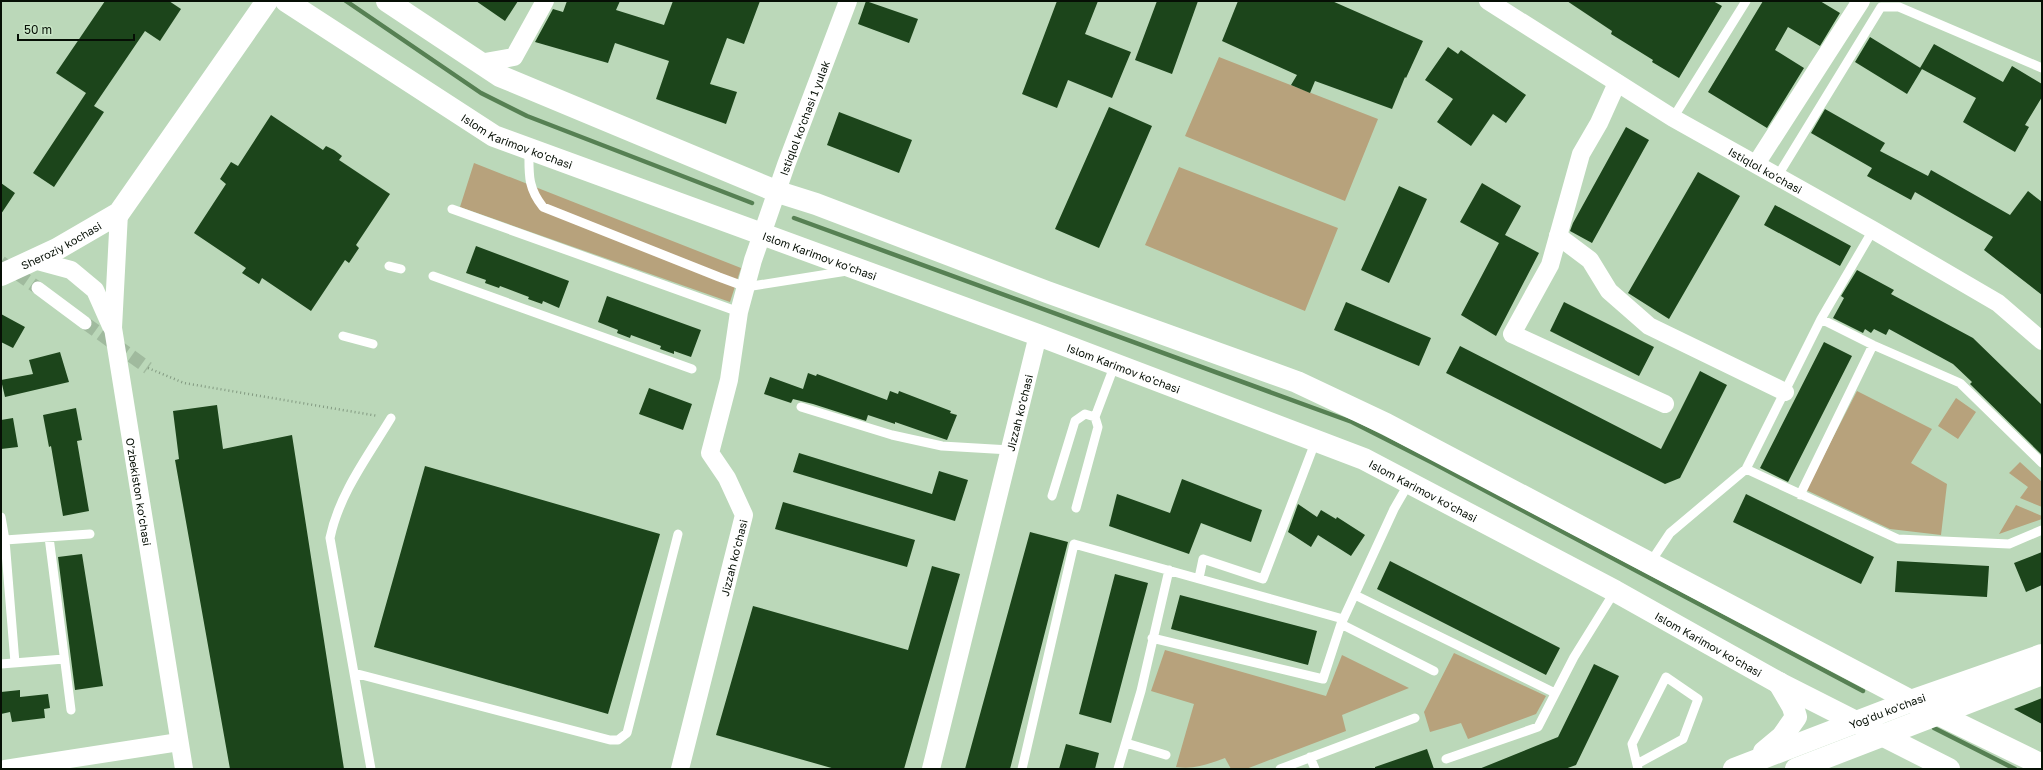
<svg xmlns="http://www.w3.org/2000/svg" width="2043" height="770" font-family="'Golos Text',sans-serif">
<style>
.green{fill:#b7a27c}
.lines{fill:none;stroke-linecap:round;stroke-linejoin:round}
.stream{stroke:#568053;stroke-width:4.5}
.building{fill:#1c451b}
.pedestrian-tunnel{stroke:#a0ba9e;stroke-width:13;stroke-dasharray:13 6;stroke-linecap:butt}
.path{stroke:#829980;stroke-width:2.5;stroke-dasharray:1 3;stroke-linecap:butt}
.service{stroke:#fff;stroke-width:9}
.pedestrian{stroke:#fff;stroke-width:13}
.minor{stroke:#fff;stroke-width:18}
.tertiary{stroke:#fff;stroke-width:22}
.secondary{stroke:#fff;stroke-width:22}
.labels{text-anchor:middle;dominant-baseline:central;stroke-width:4;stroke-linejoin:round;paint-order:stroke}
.street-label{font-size:11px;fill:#060f05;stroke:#c8e5c6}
</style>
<rect width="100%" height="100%" fill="#bbd8b9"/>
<!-- green -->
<path class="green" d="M1219 57 1378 119 1345 201 1185 136Z
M474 163 741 268 730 302 460 207Z
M1179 167 1338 228 1305 311 1145 245Z
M1857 391 1932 429 1911 463 1947 484 1941 535 1890 529 1806 490Z
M1956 398 1976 412 1958 439 1938 426Z
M2020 462 2042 482V507L2020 498 2028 487 2009 473Z
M2016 505 2042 516V519L1999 534Z
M1165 650 1326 696 1342 655 1409 688 1342 715 1346 731 1246 769H1231L1225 758C1208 764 1194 770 1176 767L1194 704 1151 691Z
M1454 653 1546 696 1536 714 1468 739 1461 723 1430 732 1424 712Z"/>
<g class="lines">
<!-- stream -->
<path class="stream" d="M346 1 481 93 527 116 752 203
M794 218 1352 422 1433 463 1863 691
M1934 728 2015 769"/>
</g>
<!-- building -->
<path class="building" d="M105 1H169L181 9 160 41 145 31 94 106 104 112 54 187 33 173 86 93 56 73Z
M476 1H518L505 21Z
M567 1H620L616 10 664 25 673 1H760L744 44 727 38 710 84 737 92 726 124 656 99 669 61 615 43 608 63 535 42 553 9 563 12Z
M866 1 918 19 909 43 858 24Z
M1057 1H1098L1085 34 1131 52 1112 98 1068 80 1057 108 1022 94Z
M1157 1H1198L1172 74 1135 60Z
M1238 1H1332L1423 41 1406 78 1405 77 1392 109 1315 81 1310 93 1291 85 1297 75 1222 41Z
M1567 1H1713L1722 6 1679 78 1652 62 1653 60 1611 34 1612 31Z
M1763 1H1820L1840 13 1820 46 1788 27 1775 50 1804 68 1767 128 1708 92Z
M1870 37 1922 69 1907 94 1855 62Z
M1934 44 2003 82 2012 66 2042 84V97L2025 125 2029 127 2015 152 1963 122 1976 98 1920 68Z
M1448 47 1458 54 1461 50 1526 95 1506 123 1493 114 1471 146 1437 122 1453 99 1425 80Z
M1109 107 1152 126 1099 248 1055 229Z
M1825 109 1885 143 1880 151 1928 176 1931 170 2010 215 2028 191 2042 202V295L1984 250 1993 237 1915 192 1911 200 1867 176 1872 168 1811 133Z
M839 112 912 140 899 173 827 145Z
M271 115 323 150 326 146 334 150 342 156 339 160 390 194 356 245 359 248 349 263 345 260 311 311 262 278 259 284 242 273 246 268 194 233 226 184 220 179 231 162 238 166Z
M1626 127 1649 140 1592 243 1570 231 1573 223Z
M1698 172 1740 196 1669 319 1628 293Z
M1 183 15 193 1 214Z
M1482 183 1521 206 1505 235 1539 253 1496 336 1461 315 1499 243 1460 222Z
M1399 186 1427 199 1389 283 1361 270Z
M1775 205 1851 246 1840 266 1764 225Z
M476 246 569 281 559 308 543 301 542 304 528 299 529 297 500 286 499 288 485 283 486 280 466 273Z
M1857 270 1894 290 1891 294 1973 338 2042 405V455L1970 384 1972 382 1953 364 1889 329 1886 335 1874 329 1871 333 1865 329 1863 333 1833 318 1844 298 1841 296Z
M607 296 701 330 691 357 674 351V354L660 349 661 346 631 335 630 338 617 333 618 330 598 322Z
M1346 302 1431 338 1419 366 1334 330Z
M1564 302 1654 347 1639 376 1550 331Z
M1 314 25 327 13 348 1 342Z
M1824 342 1852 356 1788 482 1760 468Z
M1460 346 1661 449 1700 371 1727 385 1680 478 1665 484 1446 373Z
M60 352 69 382 5 397 1 380 33 374 29 360Z
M808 373 816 376 817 374 887 400 890 391 898 394 899 391 951 411 950 413 957 415 947 440 895 422V424L868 415 866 421 813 404 793 399 791 403 764 394 770 377 803 389Z
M649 388 692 404 683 430 639 414Z
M217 405 223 449 292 435 344 769H230L175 460 179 459 173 411Z
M76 408 82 440 77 441 89 511 63 516 51 446 49 447 43 415Z
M13 418 18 447 1 449V420Z
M799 453 932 494 939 471 968 480 955 521 793 472Z
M425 466 660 534 608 714 374 647Z
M1182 479 1262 510 1251 542 1201 523 1189 554 1109 526 1117 494 1170 513Z
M1746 494 1874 557 1861 584 1733 522Z
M783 502 915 540 907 567 775 529Z
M1298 504 1317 517 1321 510 1336 519 1337 517 1365 535 1351 556 1318 535 1311 547 1288 532Z
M1030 532 1068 542 1010 769H965Z
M2042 552V585L2026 592 2014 563Z
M82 554 103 686 75 690 58 557Z
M1390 561 1560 648 1546 675 1377 589Z
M1897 561 1989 566 1987 597 1895 592Z
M932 566 960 574 904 769H835L716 735 753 606 908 650Z
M1115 574 1148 583 1111 723 1079 714Z
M1180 595 1317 631 1308 665 1171 629Z
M1594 664 1619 676 1576 765 1565 769H1479L1558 737Z
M20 690V697L48 694 50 708 44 709 45 718 12 722 10 712 1 714V692Z
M2042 698V724L2014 709Z
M1066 744 1099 753 1095 769H1059Z
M1427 749 1434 769H1375V767Z"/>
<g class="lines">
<!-- pedestrian-tunnel -->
<path class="pedestrian-tunnel" d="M1 262 38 288
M85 323 148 368"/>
<!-- path -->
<path class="path" d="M148 368 184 383 378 416"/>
<!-- service -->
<path class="service" d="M1673 118 1746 1
M529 149C529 173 527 187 543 207L719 277 746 287 847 271
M1777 177 1881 7H1899L2042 68
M452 209 739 312
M389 266 401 269
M433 276 692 369
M1821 319 1873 345 1960 383 2042 463
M343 336 373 344
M801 407 892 435 942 446 1010 450
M1746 469 1898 539 2009 544 2042 530
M1800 495 1873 345
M1052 496 1075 421 1085 414 1095 417
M1076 508 1098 427 1095 417 1115 364
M1 517 5 540 15 663
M49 537 71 710
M5 540 90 534
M1650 563 1670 533 1746 469 1821 319 1873 230
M1199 578 1203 559 1263 579 1316 440
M1355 595 1555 693
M1341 624 1434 671
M1152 638 1323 679 1341 624 1394 509 1409 483
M1 664 64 659
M354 673 610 740H618L627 733 678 534
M1126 743 1166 755
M1310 757 1315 769
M1446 759 1538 727 1574 657 1615 591
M1637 764 1683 739 1698 699 1666 677 1632 744 1638 769
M371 769 330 538C339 494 368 456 391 418
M1022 769 1074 544 1343 619
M1118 769 1141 691 1169 570
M1280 769 1415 718"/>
<!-- pedestrian -->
<path class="pedestrian" d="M38 288 85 323"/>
<!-- minor -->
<g class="minor">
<path id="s1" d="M1488 1 1673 118 1873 230 1998 303 2042 341"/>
<path d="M479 63 514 57 545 1"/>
<path d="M1617 83 1599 123 1581 154 1550 265 1512 334 1665 404"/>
<path d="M1756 164 1861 1"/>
<path id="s2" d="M119 213 113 328 184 769"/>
<path d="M1558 236 1590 260 1609 291 1649 326 1785 392"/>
<path d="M34 260 71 270 95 290 111 326"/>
<path d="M5 769 179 742"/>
<path id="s3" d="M680 769 744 515 727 478 710 453 729 380 739 312 753 260 786 165 848 1"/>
<path id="s4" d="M931 769 1038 335"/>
</g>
<!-- tertiary -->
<path class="tertiary" id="s5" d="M1 275 57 249 119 213 267 1"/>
<!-- secondary -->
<g class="secondary">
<path id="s6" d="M286 1 494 136 1038 335 1364 459 1615 591 1779 683 1949 769"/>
<path d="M387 1 500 76 778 192 816 204 1047 292 1297 382 1386 424 1911 701 2042 765"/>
<path d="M1764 752 1782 737 1796 717 1793 707 1779 683"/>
<path id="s7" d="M1734 769 1911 701 2042 655"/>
<path d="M1796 769 2042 674"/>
</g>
</g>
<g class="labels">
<!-- street labels -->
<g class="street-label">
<text stroke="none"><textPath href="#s3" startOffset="682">Istiqlol ko'chasi 1 yulak</textPath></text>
<text stroke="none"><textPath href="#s6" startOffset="271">Islom Karimov ko'chasi</textPath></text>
<text stroke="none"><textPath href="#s1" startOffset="325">Istiqlol ko'chasi</textPath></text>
<text stroke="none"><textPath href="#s5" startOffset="67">Sheroziy kochasi</textPath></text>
<text stroke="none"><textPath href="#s6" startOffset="595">Islom Karimov ko'chasi</textPath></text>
<text stroke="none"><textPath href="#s6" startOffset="919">Islom Karimov ko'chasi</textPath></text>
<text stroke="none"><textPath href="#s4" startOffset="367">Jizzah ko'chasi</textPath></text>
<text stroke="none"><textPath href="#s6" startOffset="1243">Islom Karimov ko'chasi</textPath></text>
<text stroke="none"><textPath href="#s2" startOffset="281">O’zbekiston ko‘chasi</textPath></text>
<text stroke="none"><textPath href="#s3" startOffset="218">Jizzah ko'chasi</textPath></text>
<text stroke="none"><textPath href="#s6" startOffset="1567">Islom Karimov ko'chasi</textPath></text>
<text stroke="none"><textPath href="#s7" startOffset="164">Yog'du ko'chasi</textPath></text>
</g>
</g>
<!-- border -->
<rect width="2043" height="770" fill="none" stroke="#060f05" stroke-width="4"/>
<!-- scale -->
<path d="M18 34v6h116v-6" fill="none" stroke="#060f05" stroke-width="2"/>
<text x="24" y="34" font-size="12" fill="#060f05" stroke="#c8e5c6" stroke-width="3" paint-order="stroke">50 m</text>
</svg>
